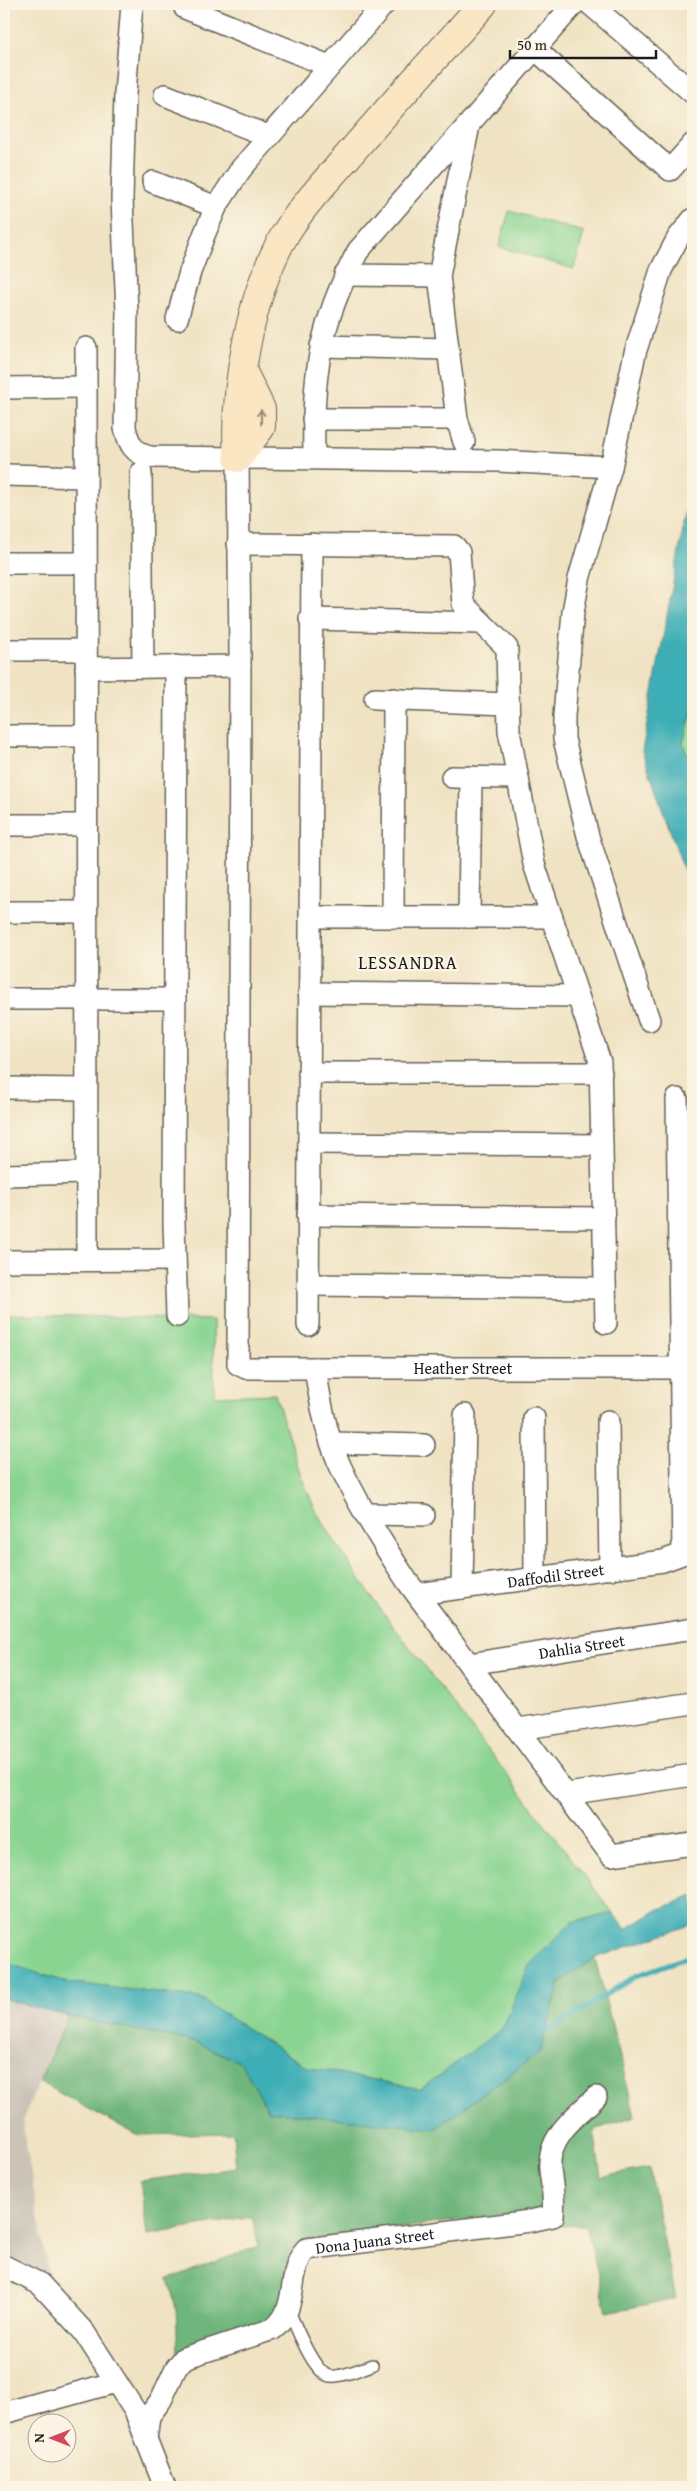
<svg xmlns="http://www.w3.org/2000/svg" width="697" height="2491" font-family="'Gentium Book Plus',serif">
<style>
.industrial{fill:#cbc3b8}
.green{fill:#89d491;stroke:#527856}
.forest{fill:#6eb67b;stroke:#45694c}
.water{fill:#3daeb6;stroke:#2c6569}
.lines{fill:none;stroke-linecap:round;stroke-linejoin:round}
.stream{stroke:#3daeb6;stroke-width:5.5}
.lane-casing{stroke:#666256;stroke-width:14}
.street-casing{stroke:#666256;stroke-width:24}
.secondary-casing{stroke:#666256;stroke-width:30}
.lane{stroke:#fff;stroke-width:11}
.street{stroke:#fff;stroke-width:21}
.secondary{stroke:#fbe6c4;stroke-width:28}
.oneway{stroke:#978b78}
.labels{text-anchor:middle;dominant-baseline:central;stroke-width:5;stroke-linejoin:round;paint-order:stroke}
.street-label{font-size:16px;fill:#1c1c1c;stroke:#fcf5e5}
.neighbourhood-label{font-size:18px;letter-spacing:1px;fill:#1c1c1c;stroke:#fcf5e5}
</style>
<rect width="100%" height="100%" fill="#fcf5e5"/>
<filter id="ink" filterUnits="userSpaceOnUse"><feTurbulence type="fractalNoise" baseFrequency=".02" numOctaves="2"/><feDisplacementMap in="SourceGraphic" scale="10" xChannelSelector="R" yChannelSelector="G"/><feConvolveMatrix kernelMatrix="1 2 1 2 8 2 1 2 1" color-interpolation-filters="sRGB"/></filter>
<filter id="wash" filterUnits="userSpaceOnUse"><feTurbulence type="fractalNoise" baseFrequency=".0096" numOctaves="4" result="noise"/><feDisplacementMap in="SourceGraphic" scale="20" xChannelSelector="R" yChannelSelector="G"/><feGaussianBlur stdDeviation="1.12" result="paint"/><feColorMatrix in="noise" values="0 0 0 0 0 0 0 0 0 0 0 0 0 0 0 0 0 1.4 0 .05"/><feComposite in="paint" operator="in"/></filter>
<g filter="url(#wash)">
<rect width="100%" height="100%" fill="#f0e3c3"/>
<!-- industrial -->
<path class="industrial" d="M4 1999 68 2016 22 2121 48 2274 4 2255Z"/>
<!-- green -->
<path class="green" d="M509 211 584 232 574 269 499 247Z
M693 707V769L683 743Z
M4 1314 213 1320 214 1396 275 1394 301 1476 316 1511 335 1542 378 1606 613 1913 572 1922 529 1965 503 2028 421 2089 307 2067 199 1998 65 1982 4 1962Z"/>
<!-- forest -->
<path class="forest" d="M595 1958 635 2116 594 2130 601 2177 649 2168 676 2299 607 2312 586 2225 557 2226 564 2195 557 2153 566 2137 608 2098 599 2087 553 2128 545 2209 301 2241 289 2255 281 2305 276 2318 178 2355 176 2308 168 2279 259 2246 252 2217 147 2235 140 2181 236 2168 233 2133 137 2135 39 2082 68 2016 196 2042 241 2063 269 2111 435 2129 540 2052 560 1982Z"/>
<!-- water -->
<path class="water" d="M693 475V707L683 743 693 769V886L685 873 642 751Z
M693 1896V1924L595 1958 560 1982 540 2052 435 2129 269 2111 241 2063 196 2042 68 2016 4 1999V1962L65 1982 199 1998 307 2067 421 2089 503 2028 529 1965 572 1922 613 1913 626 1929 657 1910Z"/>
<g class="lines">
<!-- stream -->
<path class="stream" d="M541 2035 636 1976 693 1955"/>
</g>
</g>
<g filter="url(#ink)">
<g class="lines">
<!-- lane casing -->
<g class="lane-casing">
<path id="lane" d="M289 2311C296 2326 313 2373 330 2376 339 2378 363 2368 372 2365"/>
</g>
<!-- street casing -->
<g class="street-casing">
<g id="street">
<path d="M132 4 125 94 122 199 127 311 125 428C129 444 134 454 151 457L499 461 611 467"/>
<path d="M185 4V8L329 66"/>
<path d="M590 4 693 93"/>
<path d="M534 48 670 170 693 144"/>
<path d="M165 95 268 136"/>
<path d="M153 182 216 207"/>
<path d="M345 275 439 276"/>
<path d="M177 319 190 272 204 235 216 207 241 169 384 4"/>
<path d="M321 346 448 349"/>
<path d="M86 348 87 1260"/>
<path d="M4 388 86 387"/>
<path d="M313 419H457"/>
<path d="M464 442 457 419 439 276 469 125"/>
<path d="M314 454C312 374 320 322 358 251L574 4"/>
<path id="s1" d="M238 458 240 653 238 1364 246 1368H680"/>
<path d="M141 473 143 667"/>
<path d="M4 475 86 477"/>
<path d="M238 544 454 546 459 552 463 604 507 648 509 731 534 864 600 1062 606 1323"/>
<path d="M4 563H86"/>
<path d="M310 619 482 623"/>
<path d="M4 650H86"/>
<path d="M176 666 174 1223 177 1316"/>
<path d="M86 668 240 666"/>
<path d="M375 699 508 704"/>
<path d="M4 736H86"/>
<path d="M452 777 518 778"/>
<path d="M4 825H86"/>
<path d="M4 912H86"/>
<path d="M310 917H552"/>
<path d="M393 917 394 699"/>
<path d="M469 917 471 777"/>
<path d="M309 993 578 996"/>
<path d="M4 999H175"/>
<path d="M649 1020 588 836 564 739V716L573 612 579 579 611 467 635 353 661 270 678 238 693 219"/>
<path d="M309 1073H601"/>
<path d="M4 1088 86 1089"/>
<path d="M677 1099 683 1553"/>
<path d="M309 1143 602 1145"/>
<path d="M4 1175 87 1173"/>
<path d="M308 1215 604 1218"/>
<path d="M4 1261 175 1260"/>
<path d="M308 1285 605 1288"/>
<path d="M308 1325 312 544"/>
<path d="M315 1368C320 1399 325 1431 338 1461 356 1502 382 1543 407 1581L611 1855 693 1844"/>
<path d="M534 1418 535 1578"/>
<path d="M608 1421 610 1569"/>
<path d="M332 1443 424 1445"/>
<path d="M367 1514 424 1515"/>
<path d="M462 1588 465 1415"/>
<path id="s2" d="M417 1594 663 1561 693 1550"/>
<path id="s3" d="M469 1664 693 1629"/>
<path d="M518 1729 693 1703"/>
<path d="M567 1794 693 1775"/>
<path d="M4 2266 40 2284 84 2332 135 2411 165 2487"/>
<path d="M4 2413 116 2382"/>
<path id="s4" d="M146 2440 149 2416 161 2400 176 2368 184 2358 273 2329C300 2309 286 2272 306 2249L530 2221 553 2216C555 2199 552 2186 550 2170 547 2137 574 2118 596 2097"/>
</g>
</g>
<!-- secondary casing -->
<g class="secondary-casing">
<path id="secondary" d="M238 458C233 389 251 290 287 231 304 204 326 181 347 157 391 105 438 55 483 4
M238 458 261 427V409L243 372"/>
</g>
<!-- lane -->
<use href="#lane" class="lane"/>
<!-- street -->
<use href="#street" class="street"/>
<!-- secondary -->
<use href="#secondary" class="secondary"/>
</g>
<!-- one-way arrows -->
<defs><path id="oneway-shaft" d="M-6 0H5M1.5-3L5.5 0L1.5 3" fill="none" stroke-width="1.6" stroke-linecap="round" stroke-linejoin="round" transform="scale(1.25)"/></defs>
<use class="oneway" href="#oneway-shaft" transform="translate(261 417) rotate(-91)"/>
</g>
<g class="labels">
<!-- street labels -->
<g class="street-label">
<text stroke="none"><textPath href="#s1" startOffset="1132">Heather Street</textPath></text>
<text stroke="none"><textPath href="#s2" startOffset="140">Daffodil Street</textPath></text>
<text stroke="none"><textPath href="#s3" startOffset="114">Dahlia Street</textPath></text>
<text stroke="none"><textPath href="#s4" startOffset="344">Dona Juana Street</textPath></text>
</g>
<!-- neighbourhood labels -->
<g class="neighbourhood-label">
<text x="408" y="962">LESSANDRA</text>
</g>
</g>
<!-- margin -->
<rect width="697" height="2491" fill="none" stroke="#fcf5e5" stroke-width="20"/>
<!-- north arrow -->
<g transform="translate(52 2438) rotate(270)"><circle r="24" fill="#fcf5e5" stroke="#a29e95"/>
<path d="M0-4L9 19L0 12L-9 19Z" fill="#d1495b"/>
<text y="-8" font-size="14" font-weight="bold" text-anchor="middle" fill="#1c1c1c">N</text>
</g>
<!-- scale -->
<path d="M510 50v8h146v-8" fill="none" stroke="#1c1c1c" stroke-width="2.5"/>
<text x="517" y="50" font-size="15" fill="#1c1c1c" stroke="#fcf5e5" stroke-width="4" paint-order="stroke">50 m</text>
</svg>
